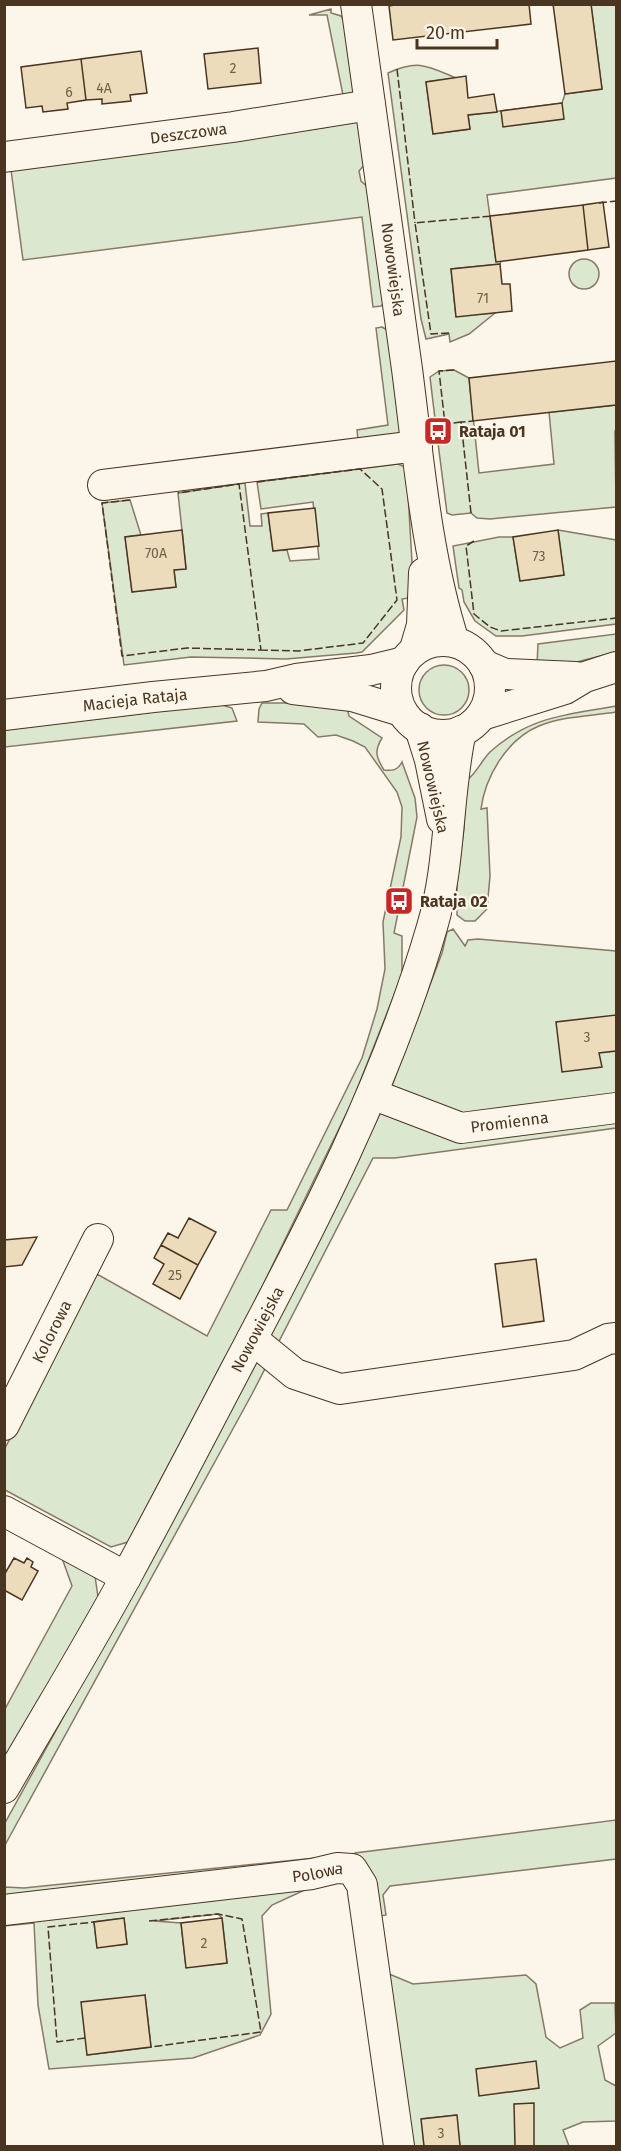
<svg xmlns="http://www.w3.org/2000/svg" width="621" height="2151" font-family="'Fira Sans',sans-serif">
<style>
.green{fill:#dce7d0;stroke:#887966;stroke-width:1.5;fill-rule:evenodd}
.building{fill:#ecdcbc;stroke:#4a3520;stroke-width:1.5}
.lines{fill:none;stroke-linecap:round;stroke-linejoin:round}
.minor-casing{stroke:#4a3520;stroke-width:32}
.minor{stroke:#fbf6e9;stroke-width:30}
.fence{stroke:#4a3520;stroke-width:1.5;stroke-dasharray:8 3;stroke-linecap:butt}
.labels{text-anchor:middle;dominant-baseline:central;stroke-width:4.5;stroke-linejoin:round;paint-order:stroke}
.number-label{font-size:14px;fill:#725f47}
.street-label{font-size:16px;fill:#4a3520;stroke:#fbf6e9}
.poi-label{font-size:16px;font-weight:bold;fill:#4a3520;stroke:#fbf6e9;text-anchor:start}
</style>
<rect width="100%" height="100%" fill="#fbf6e9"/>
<!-- green -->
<path class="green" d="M591 5H616V178L487 195 496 261H501L500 264 451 269 456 316 495 313 469 334 450 342 449 334 426 339 421 319 388 73C418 59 428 66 456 78L426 82 433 134 470 129 468 115 562 103 565 94 602 89Z
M331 9V13L341 16 345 23 366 163 359 171 361 181 371 190 384 303 381 306 373 307 362 217 23 260 11 170 328 127 343 95 327 15H309Z
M569 274a15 15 0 1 1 30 0a15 15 0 1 1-30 0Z
M382 327 387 330 403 428 400 436 358 440 357 430 388 425 376 328Z
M454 370 469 378 479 473 554 464 549 412 616 405V430L615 431 616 507 490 519 477 518 471 513 452 515 447 513 438 443 444 442 443 428 436 427 430 377 439 371Z
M398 464 405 467 407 476 414 597 402 599 404 610 362 652 356 653 286 659 191 657 124 665 102 503 130 500 141 535 125 537 132 592 176 587 174 570 186 568 178 493 245 483 250 526H262L261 514 268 513 273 551 287 550 290 561 319 559 313 502 261 509 257 482Z
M558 530 616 540V624L522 636H496L475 621 464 602 462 590 459 588 453 546 499 537H513L520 581 564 575Z
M616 634V652L573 663 537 665 538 644Z
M419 690a25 25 0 1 1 50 0a25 25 0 1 1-50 0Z
M262 703H311L347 707 349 716 382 738C374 751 376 757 384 770 393 771 398 770 402 762L415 798 417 817 394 933 402 936V975L352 1102 260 1291 128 1542 111 1547 5 1490 4 1450 97 1274 207 1336 271 1210H287L362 1058 377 1009 385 969 383 922 401 837 402 807 397 792 365 747 353 741 336 735 318 737 304 724 258 722 259 709Z
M219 704 232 708 237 721 5 747 4 730Z
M616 706V712C592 716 563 716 539 726 507 739 485 777 481 809L487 808 490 876 487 909 475 921H465L457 915V884L464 828 466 781C477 773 481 761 490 752 530 716 566 715 616 706Z
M453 929 465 946 468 940 478 939 616 951V1128L395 1158H373L252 1394 5 1845V1823L119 1616 327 1223 387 1099 442 953 447 932Z
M62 1558 95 1576 98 1597 5 1767V1709L72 1586Z
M616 1820V1859L390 1886 383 1895 386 1915 375 1917 355 1860V1853Z
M315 1858 322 1882 272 1905 262 1916 271 2014 260 2035 193 2058 49 2069 38 2005 34 1923 5 1926V1887L24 1888ZM218 1914 222 1918 227 1963 186 1967 181 1923 154 1921ZM124 1918 127 1944 97 1947 94 1922ZM145 1995 151 2047 88 2055Z
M382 1971 413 1984 526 1975 536 1984 546 2037 560 2048 583 2038 580 2010 591 2003H615L616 2033 598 2046 605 2080 616 2086V2121L583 2122 563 2130 569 2146H460L456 2115 422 2119 424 2146H405Z"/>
<!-- building -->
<path class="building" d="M400 4H529L531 24 393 40 389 6Z
M553 4H591L602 89 565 94Z
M258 48 261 83 208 89 204 54Z
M141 51 147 93 130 95 131 101 102 104V99L86 100 81 59Z
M81 59 86 100 67 103 68 109 43 112 42 106 26 108 21 67Z
M466 76 468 98 494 94 497 112 468 115 470 129 433 134 426 82Z
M562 103 564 119 503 127 501 111Z
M603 202 609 247 588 250 583 205Z
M583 205 588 250 496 262 490 216Z
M500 264 502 284H510L512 311 456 317 451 269Z
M616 361V405L473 421 469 378Z
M315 508 319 546 273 551 268 513Z
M182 530 186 569 174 570 176 587 132 592 125 537Z
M558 530 564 575 520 581 513 537Z
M616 1015V1051L599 1053 602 1067 562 1072 556 1022Z
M189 1218 216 1232 198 1265 161 1245 168 1233 178 1238Z
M37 1237 22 1265 4 1267V1240Z
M161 1245 198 1265 180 1299 153 1284 164 1264 154 1258Z
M536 1259 544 1321 503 1327 495 1264Z
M14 1558 24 1563 27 1558 33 1562 31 1567 38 1571 22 1600 4 1590V1575Z
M124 1918 127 1944 97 1948 94 1922Z
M222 1918 227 1963 186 1968 181 1923Z
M145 1995 151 2047 87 2055 81 2002Z
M536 2061 539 2088 479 2096 476 2069Z
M534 2103V2146H515L514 2104Z
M457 2115 460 2146H424L421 2119Z"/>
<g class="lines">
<!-- minor casing -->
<g class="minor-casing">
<g id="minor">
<path id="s1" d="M356 4C374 126 391 248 407 369 419 461 426 554 454 642"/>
<path id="s2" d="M4 157 233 127 370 105"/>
<path d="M103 485 417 446"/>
<circle cx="443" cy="688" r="47"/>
<path d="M415 649 422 625 424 573"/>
<path d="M484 665 505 674 576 677"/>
<path d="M293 689 352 696 401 711"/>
<path id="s3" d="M4 715 153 697 266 686 296 679 371 670 404 662"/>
<path d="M482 715 565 689 585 677 616 667"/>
<path d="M420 728 430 760 442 819"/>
<path id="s4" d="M372 1094 461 1128 616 1108"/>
<path d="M252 1339 295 1374 340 1389 574 1355 608 1339 616 1338"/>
<path id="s5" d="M4 1425 98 1239"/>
<path d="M4 1511 126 1577"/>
<path id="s6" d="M4 1788C45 1717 88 1647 127 1575 164 1507 200 1438 236 1369 312 1226 387 1082 432 927 451 864 447 794 461 731"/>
<path id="s7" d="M4 1910 312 1874 337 1868 352 1869 362 1885 399 2146"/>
</g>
</g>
<!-- minor -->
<use href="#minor" class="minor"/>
<!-- fence -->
<path class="fence" d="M397 69 415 223
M599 203 616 201
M449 333 431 334 415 223 492 216
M454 370 439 371 445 424 461 422
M257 482 360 469 382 489 397 600 363 643 298 651 261 650
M130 500 102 503 122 656 187 648 261 650 239 484 178 493
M471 513 461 422 473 421
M474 541 466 546 474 614 490 627 501 631 616 618
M149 1921 218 1914 242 1919 261 2032 151 2047
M85 2038 57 2042 48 1927 94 1922"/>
</g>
<!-- icons -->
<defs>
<g id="bus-square" transform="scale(1.5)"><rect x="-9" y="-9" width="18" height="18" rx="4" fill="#c62828" stroke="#fbf6e9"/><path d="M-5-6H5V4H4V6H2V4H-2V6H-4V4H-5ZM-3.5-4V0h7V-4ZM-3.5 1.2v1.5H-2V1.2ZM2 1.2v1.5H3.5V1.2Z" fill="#fff"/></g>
</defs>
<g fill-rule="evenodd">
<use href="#bus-square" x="438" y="431"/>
<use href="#bus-square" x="399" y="901"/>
</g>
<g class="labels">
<!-- number labels -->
<g class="number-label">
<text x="233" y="68">2</text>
<text x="104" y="88">4A</text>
<text x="69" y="92">6</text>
<text x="483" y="298">71</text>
<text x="156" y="553">70A</text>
<text x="539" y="556">73</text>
<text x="587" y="1037">3</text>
<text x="175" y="1275">25</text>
<text x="204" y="1943">2</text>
<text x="441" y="2133">3</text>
</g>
<!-- street labels -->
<g class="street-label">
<text stroke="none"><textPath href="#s2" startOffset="186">Deszczowa</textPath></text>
<text stroke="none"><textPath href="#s1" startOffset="268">Nowowiejska</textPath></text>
<text stroke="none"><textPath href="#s3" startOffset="132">Macieja Rataja</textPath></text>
<text transform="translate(433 787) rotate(77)">Nowowiejska</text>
<text stroke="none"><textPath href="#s4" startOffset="144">Promienna</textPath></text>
<text stroke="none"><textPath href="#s6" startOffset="524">Nowowiejska</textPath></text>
<text stroke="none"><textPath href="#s5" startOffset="105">Kolorowa</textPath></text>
<text stroke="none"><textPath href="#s7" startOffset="316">Polowa</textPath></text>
</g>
<!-- poi labels -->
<g class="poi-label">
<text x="459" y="431">Rataja 01</text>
<text x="420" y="901">Rataja 02</text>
</g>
</g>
<!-- border -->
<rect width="621" height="2151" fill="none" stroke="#4a3520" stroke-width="12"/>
<!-- scale -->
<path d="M417 39v9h80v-9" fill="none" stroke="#4a3520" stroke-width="3"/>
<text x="426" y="39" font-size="18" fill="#4a3520" stroke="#fbf6e9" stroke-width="4.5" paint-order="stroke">20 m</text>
</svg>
